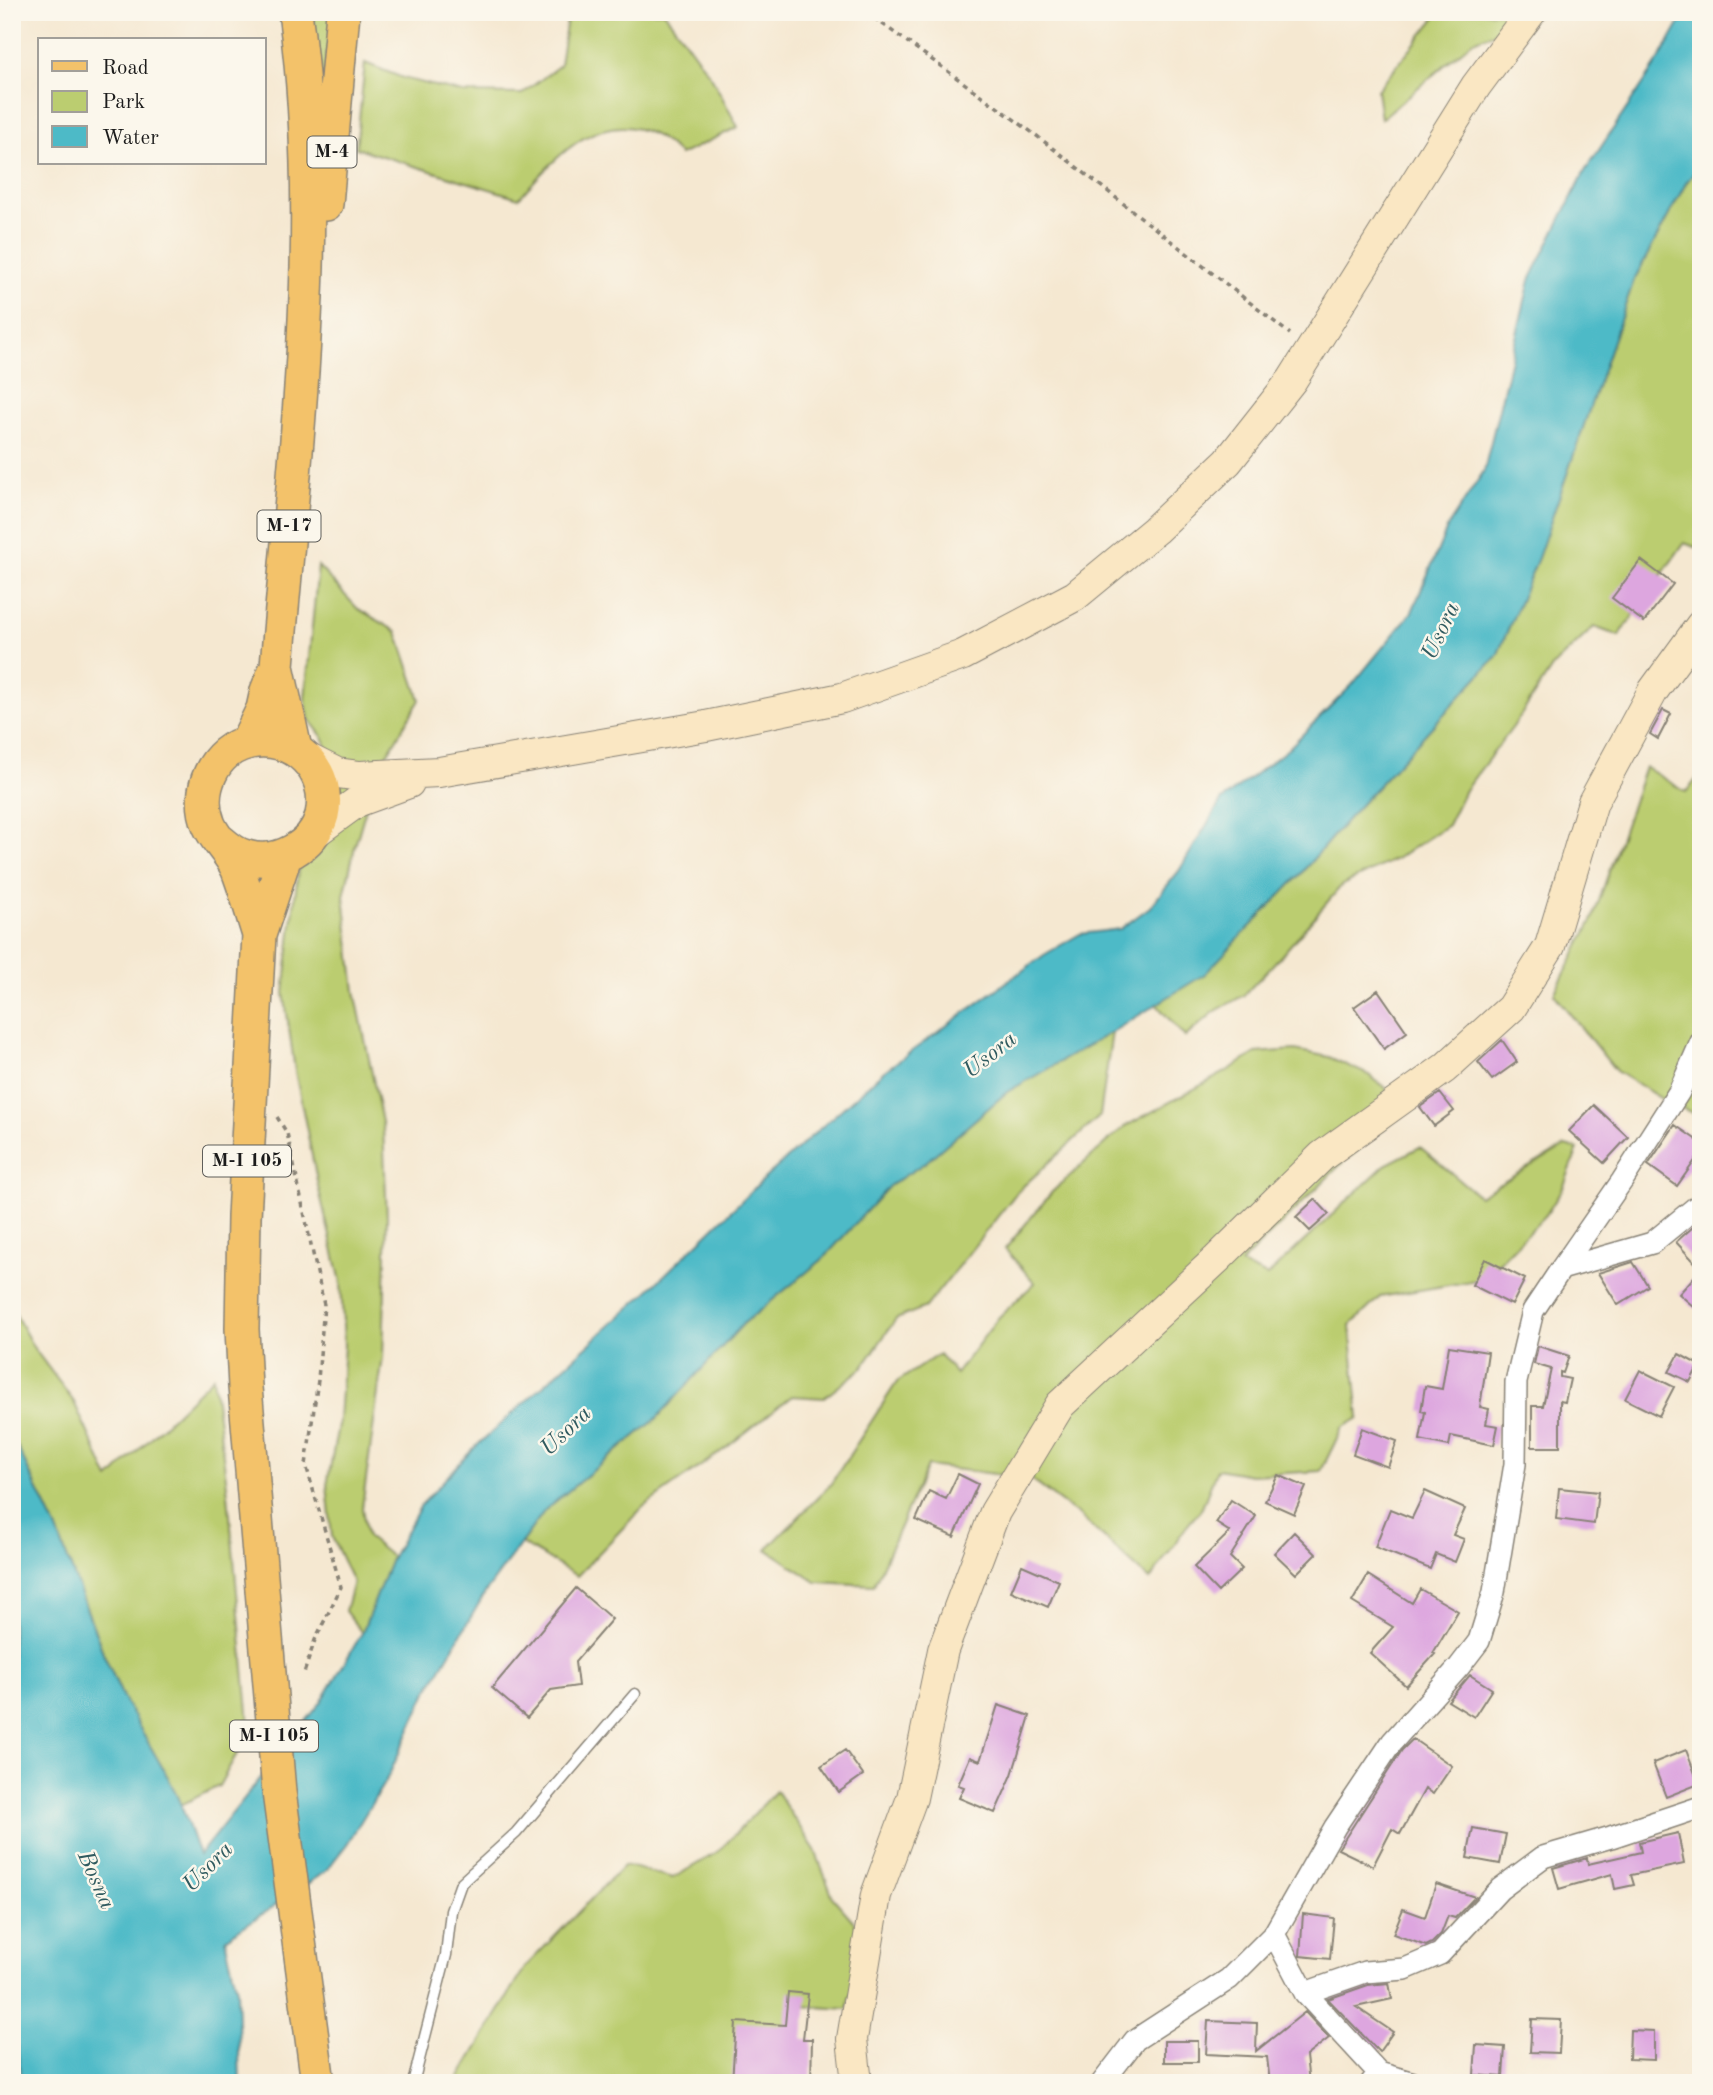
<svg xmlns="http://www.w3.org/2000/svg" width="1713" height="2095" font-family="'Old Standard TT',serif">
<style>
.green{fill:#bbcd70;stroke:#6c7446;stroke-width:2}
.water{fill:#4dbac7;stroke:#346b72;stroke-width:2}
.building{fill:#dda6df}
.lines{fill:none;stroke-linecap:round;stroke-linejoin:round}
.lane-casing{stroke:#888276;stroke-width:13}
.street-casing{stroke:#888276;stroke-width:24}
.secondary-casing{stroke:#888276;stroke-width:32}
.primary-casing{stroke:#888276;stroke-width:36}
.path{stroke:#888276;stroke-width:3.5;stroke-dasharray:5 5;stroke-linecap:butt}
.lane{stroke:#fff;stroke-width:10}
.street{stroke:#fff;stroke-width:21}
.secondary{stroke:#fae7c3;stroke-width:30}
.primary{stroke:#f3c26a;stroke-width:33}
.labels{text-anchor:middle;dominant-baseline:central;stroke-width:5;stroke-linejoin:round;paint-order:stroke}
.shield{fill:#fbf7ec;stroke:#5f5e5a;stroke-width:2}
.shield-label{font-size:19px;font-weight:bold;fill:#1c1c1c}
.water-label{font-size:23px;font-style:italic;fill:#305b60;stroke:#fbf7ec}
</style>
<rect width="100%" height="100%" fill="#fbf7ec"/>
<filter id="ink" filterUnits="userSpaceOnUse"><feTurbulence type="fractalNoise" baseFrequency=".0143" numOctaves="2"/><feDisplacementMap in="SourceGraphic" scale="14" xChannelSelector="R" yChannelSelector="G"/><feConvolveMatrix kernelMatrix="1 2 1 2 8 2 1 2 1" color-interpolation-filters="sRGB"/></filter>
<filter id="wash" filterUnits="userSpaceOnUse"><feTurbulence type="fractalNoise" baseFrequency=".00686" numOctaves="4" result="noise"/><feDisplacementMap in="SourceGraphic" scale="28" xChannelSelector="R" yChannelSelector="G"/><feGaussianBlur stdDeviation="1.57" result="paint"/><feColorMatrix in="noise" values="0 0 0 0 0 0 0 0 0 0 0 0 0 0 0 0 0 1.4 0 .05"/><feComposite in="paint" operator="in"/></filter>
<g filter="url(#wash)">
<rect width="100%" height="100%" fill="#f5e8d1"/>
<!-- green -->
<path class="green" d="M313 12H333L320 98Z
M568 12H664L712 78 738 127 680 155C672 148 664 139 654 135 597 106 553 161 519 198L356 148 365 63 403 78 463 93 522 94 560 65Z
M1440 12H1547L1473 41 1381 119 1377 90Z
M1701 164V549L1684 543 1619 636 1594 627 1553 666 1513 727 1465 790 1448 825 1396 859 1342 885 1281 956 1244 995 1214 1012 1185 1037 1156 1004 1205 973 1298 877 1351 815 1497 656 1538 558 1634 280 1686 183Z
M318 566 357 608 397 632 420 700 377 771 355 846 344 896 355 991 383 1127 387 1218 383 1357 362 1508 367 1537 392 1557 362 1633 345 1611 353 1582 332 1537 327 1485 339 1420 344 1345 341 1282 318 1186 295 1071 284 993 300 854 335 769 324 739 309 719 305 698Z
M1645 767 1686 792 1701 774V1117L1662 1099 1616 1071 1554 994 1592 921Z
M1112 1032 1100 1116 1018 1191 926 1307 896 1319 862 1368 824 1398 792 1396 726 1448 643 1507 577 1576 521 1543 545 1510 656 1419 743 1324 824 1258 889 1186 926 1162 1007 1092Z
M1295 1050 1329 1057 1369 1075 1409 1107 1342 1163 1240 1264 1267 1276 1385 1165 1420 1147 1479 1196 1565 1146 1578 1149 1563 1188 1546 1215 1483 1279 1380 1297 1350 1326 1359 1418 1342 1428 1321 1471 1251 1475 1217 1469 1202 1508 1186 1527 1150 1580 1081 1517 1029 1478 927 1466 874 1585 816 1582 767 1549 830 1485 897 1382 939 1354 956 1374 999 1317 1035 1283 1005 1249 1052 1192 1124 1127 1222 1074 1256 1053Z
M12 1308 33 1347 74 1402 109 1479 213 1377 228 1494 250 1734 235 1757 219 1786 181 1805 125 1702 104 1655 56 1528 12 1436Z
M776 1791 815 1850 833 1898 869 1939 847 2009 800 2006 791 2037 747 2042V2083H456L526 1966 624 1865 673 1878 719 1851Z"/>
<!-- water -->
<path class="water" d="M1686 12H1701V164L1686 183 1634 280 1538 558 1497 656 1351 815 1298 877 1205 974 1112 1032 1007 1092 926 1162 889 1186 824 1258 743 1324 656 1419 545 1510 485 1593 426 1694 389 1775 347 1844 325 1872 225 1939 237 1990 240 2083H21L12 1997V1436L56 1528 104 1655 125 1702 169 1779 181 1805 199 1855 322 1701 362 1633 392 1557 421 1505 472 1450 648 1291 766 1177 883 1072 1044 955 1080 934 1120 929 1150 907 1179 871 1221 801 1288 749 1352 685 1412 612 1448 526 1484 471 1530 280 1585 171 1659 60Z"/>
<g id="blocks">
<!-- building -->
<path class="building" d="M1641 560 1673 584 1644 622 1612 598Z
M1663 710 1671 714 1658 739 1650 734Z
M1378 990 1407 1032 1384 1049 1354 1007Z
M1502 1040 1517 1062 1492 1080 1478 1062Z
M1440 1093 1454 1111 1434 1126 1420 1107Z
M1594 1105 1628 1137 1604 1163 1569 1131Z
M1675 1125 1701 1143V1152L1677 1186 1648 1165Z
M1315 1199 1329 1214 1310 1231 1296 1217Z
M1701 1220V1269L1676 1242Z
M1485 1259 1525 1279 1512 1305 1472 1285Z
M1633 1262 1648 1286 1618 1305 1598 1273Z
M1701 1269V1313L1679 1294Z
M1449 1346 1488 1352 1480 1407 1489 1409 1486 1424 1498 1426 1494 1445 1451 1436 1449 1446 1420 1440 1425 1412 1421 1411 1425 1386 1442 1389Z
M1538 1346 1569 1356 1563 1373 1560 1372V1377L1570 1379 1565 1402 1560 1401V1447H1532V1406H1543L1551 1369 1534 1364Z
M1679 1354 1699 1365 1690 1382 1669 1372Z
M1640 1370 1674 1387 1659 1416 1625 1399Z
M1362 1428 1397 1441 1388 1467 1353 1454Z
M958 1474 978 1484 954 1537 916 1520 929 1491 946 1499Z
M1278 1475 1306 1487 1294 1514 1265 1501Z
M1559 1488 1598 1492 1594 1524 1556 1519Z
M1425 1491 1465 1509 1453 1535 1464 1539 1455 1562 1436 1554 1430 1569 1375 1547 1390 1509 1412 1518Z
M1231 1500 1256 1516 1230 1557 1242 1569 1218 1592 1194 1567 1230 1532 1216 1523Z
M1294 1532 1316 1554 1296 1574 1274 1553Z
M1022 1565 1059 1581 1048 1607 1011 1591Z
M1368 1575 1412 1603 1420 1589 1458 1611 1433 1653 1435 1654 1406 1686 1370 1653 1393 1627 1352 1602Z
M576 1588 612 1619 575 1662 578 1686 551 1690 527 1718 492 1688Z
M1470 1675 1492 1689 1474 1717 1448 1701Z
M998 1705 1030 1716 1012 1775 995 1813 959 1798 964 1787 958 1785 970 1757 980 1761Z
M1413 1739 1452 1766 1433 1794 1425 1789 1400 1834 1392 1829 1373 1866 1338 1849 1402 1750Z
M845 1750 863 1775 839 1792 821 1766Z
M1686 1750 1699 1784 1666 1797 1653 1763Z
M1473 1828 1506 1834 1500 1864 1467 1858Z
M1678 1833 1684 1864 1631 1875 1634 1885 1615 1889 1612 1874 1559 1889 1553 1868 1587 1858 1588 1864 1641 1852 1639 1842Z
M1436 1884 1475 1897 1455 1918 1448 1916 1441 1934 1432 1943 1426 1946 1393 1934 1403 1909 1425 1917Z
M1303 1914 1334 1918 1330 1959 1300 1956Z
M1389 1983 1392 1999 1356 2007 1393 2032 1379 2052 1328 1999 1368 1985Z
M788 1992 808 1994 803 2039H812L811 2083 732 2082 736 2022 785 2025Z
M1305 2012 1329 2038 1306 2056 1309 2083H1270L1267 2057 1206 2054 1208 2021 1257 2023 1256 2051Z
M1532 2019 1561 2020 1559 2053 1530 2052Z
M1630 2030 1654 2031V2060L1629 2059Z
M1164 2041H1198V2062H1164Z
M1476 2045 1505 2047 1503 2077 1474 2075Z"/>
</g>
</g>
<g filter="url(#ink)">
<use href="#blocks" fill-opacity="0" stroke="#888276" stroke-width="2"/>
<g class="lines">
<!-- lane casing -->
<g class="lane-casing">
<path id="lane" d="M413 2083 446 1955 451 1911 461 1883 516 1833 635 1694
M1693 2083 1701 2075"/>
</g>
<!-- street casing -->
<g class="street-casing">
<path id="street" d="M1561 1269 1622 1181 1679 1092 1701 1042
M1274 1934 1305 1993 1379 2073 1371 2083
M1305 1993 1365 1972 1405 1969 1440 1954 1500 1889 1543 1857 1611 1837 1701 1807
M1379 2073 1414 2083
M1102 2083 1135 2040 1229 1979 1274 1934 1335 1827 1392 1742 1459 1667 1479 1641 1494 1592 1515 1464 1516 1382 1533 1311 1561 1269 1652 1243 1701 1203"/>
</g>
<!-- secondary casing -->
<g class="secondary-casing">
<path id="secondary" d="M307 758 337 773 360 776 439 772 706 726 842 698 963 655 1075 596 1155 530 1228 461 1292 380 1476 86 1531 12
M313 834 357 802 409 783
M857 2083 852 2039 876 1895 912 1798 943 1650 995 1512 1060 1405 1217 1259 1322 1156 1445 1068 1511 1008 1550 946 1593 802 1653 691 1701 625"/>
</g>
<!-- primary casing -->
<g class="primary-casing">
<path id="primary" d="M326 204 343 12
M277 666 295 749
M247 742 263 709 267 691 277 666C295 449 325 229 295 12
M220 841C228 848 236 855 247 857 278 866 314 846 322 815 332 771 293 733 250 742 213 749 195 792 209 825 216 841 231 853 238 870 246 891 252 913 259 935
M285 856 259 935 244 1217 242 1329 245 1387 279 1792 318 2083"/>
</g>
<!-- path -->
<path class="path" d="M866 12 1037 136 1290 334
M277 1117 287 1133 324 1305 318 1380 306 1465 341 1587 315 1640 303 1676"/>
<!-- lane -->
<use href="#lane" class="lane"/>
<!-- street -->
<use href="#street" class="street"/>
<!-- secondary -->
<use href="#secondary" class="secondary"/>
<!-- primary -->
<use href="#primary" class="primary"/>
</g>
</g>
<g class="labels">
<!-- shield labels -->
<g class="shield">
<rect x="307.5" y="136.5" width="49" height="31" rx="5"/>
<rect x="257.5" y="510.5" width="63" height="31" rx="5"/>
<rect x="203" y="1145.5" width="88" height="31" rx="5"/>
<rect x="230" y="1720.5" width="88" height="31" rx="5"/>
</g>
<g class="shield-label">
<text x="332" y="152">M-4</text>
<text x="289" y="526">M-17</text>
<text x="247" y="1161">M-I 105</text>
<text x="274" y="1736">M-I 105</text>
</g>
<!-- water labels -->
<g class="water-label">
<text transform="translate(1441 631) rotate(-65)">Usora</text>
<text transform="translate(990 1055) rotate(-38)">Usora</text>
<text transform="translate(566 1431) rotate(-44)">Usora</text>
<text transform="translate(208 1867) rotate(-45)">Usora</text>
<text transform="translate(96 1880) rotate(66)">Bosna</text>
</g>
</g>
<!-- margin -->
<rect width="1713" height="2095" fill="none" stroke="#fbf7ec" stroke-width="42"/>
<!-- legend -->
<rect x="38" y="38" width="228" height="126" fill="#fbf7ec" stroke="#a29f99" stroke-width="2"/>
<rect x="52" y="61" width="35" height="10" fill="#f3c26a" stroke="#a29f99" stroke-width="2"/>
<text x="102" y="74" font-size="21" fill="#1c1c1c">Road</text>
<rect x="52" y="91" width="35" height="21" fill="#bbcd70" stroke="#a29f99" stroke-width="2"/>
<text x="102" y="108" font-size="21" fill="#1c1c1c">Park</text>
<rect x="52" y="126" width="35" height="21" fill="#4dbac7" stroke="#a29f99" stroke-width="2"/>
<text x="102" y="144" font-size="21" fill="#1c1c1c">Water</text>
</svg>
